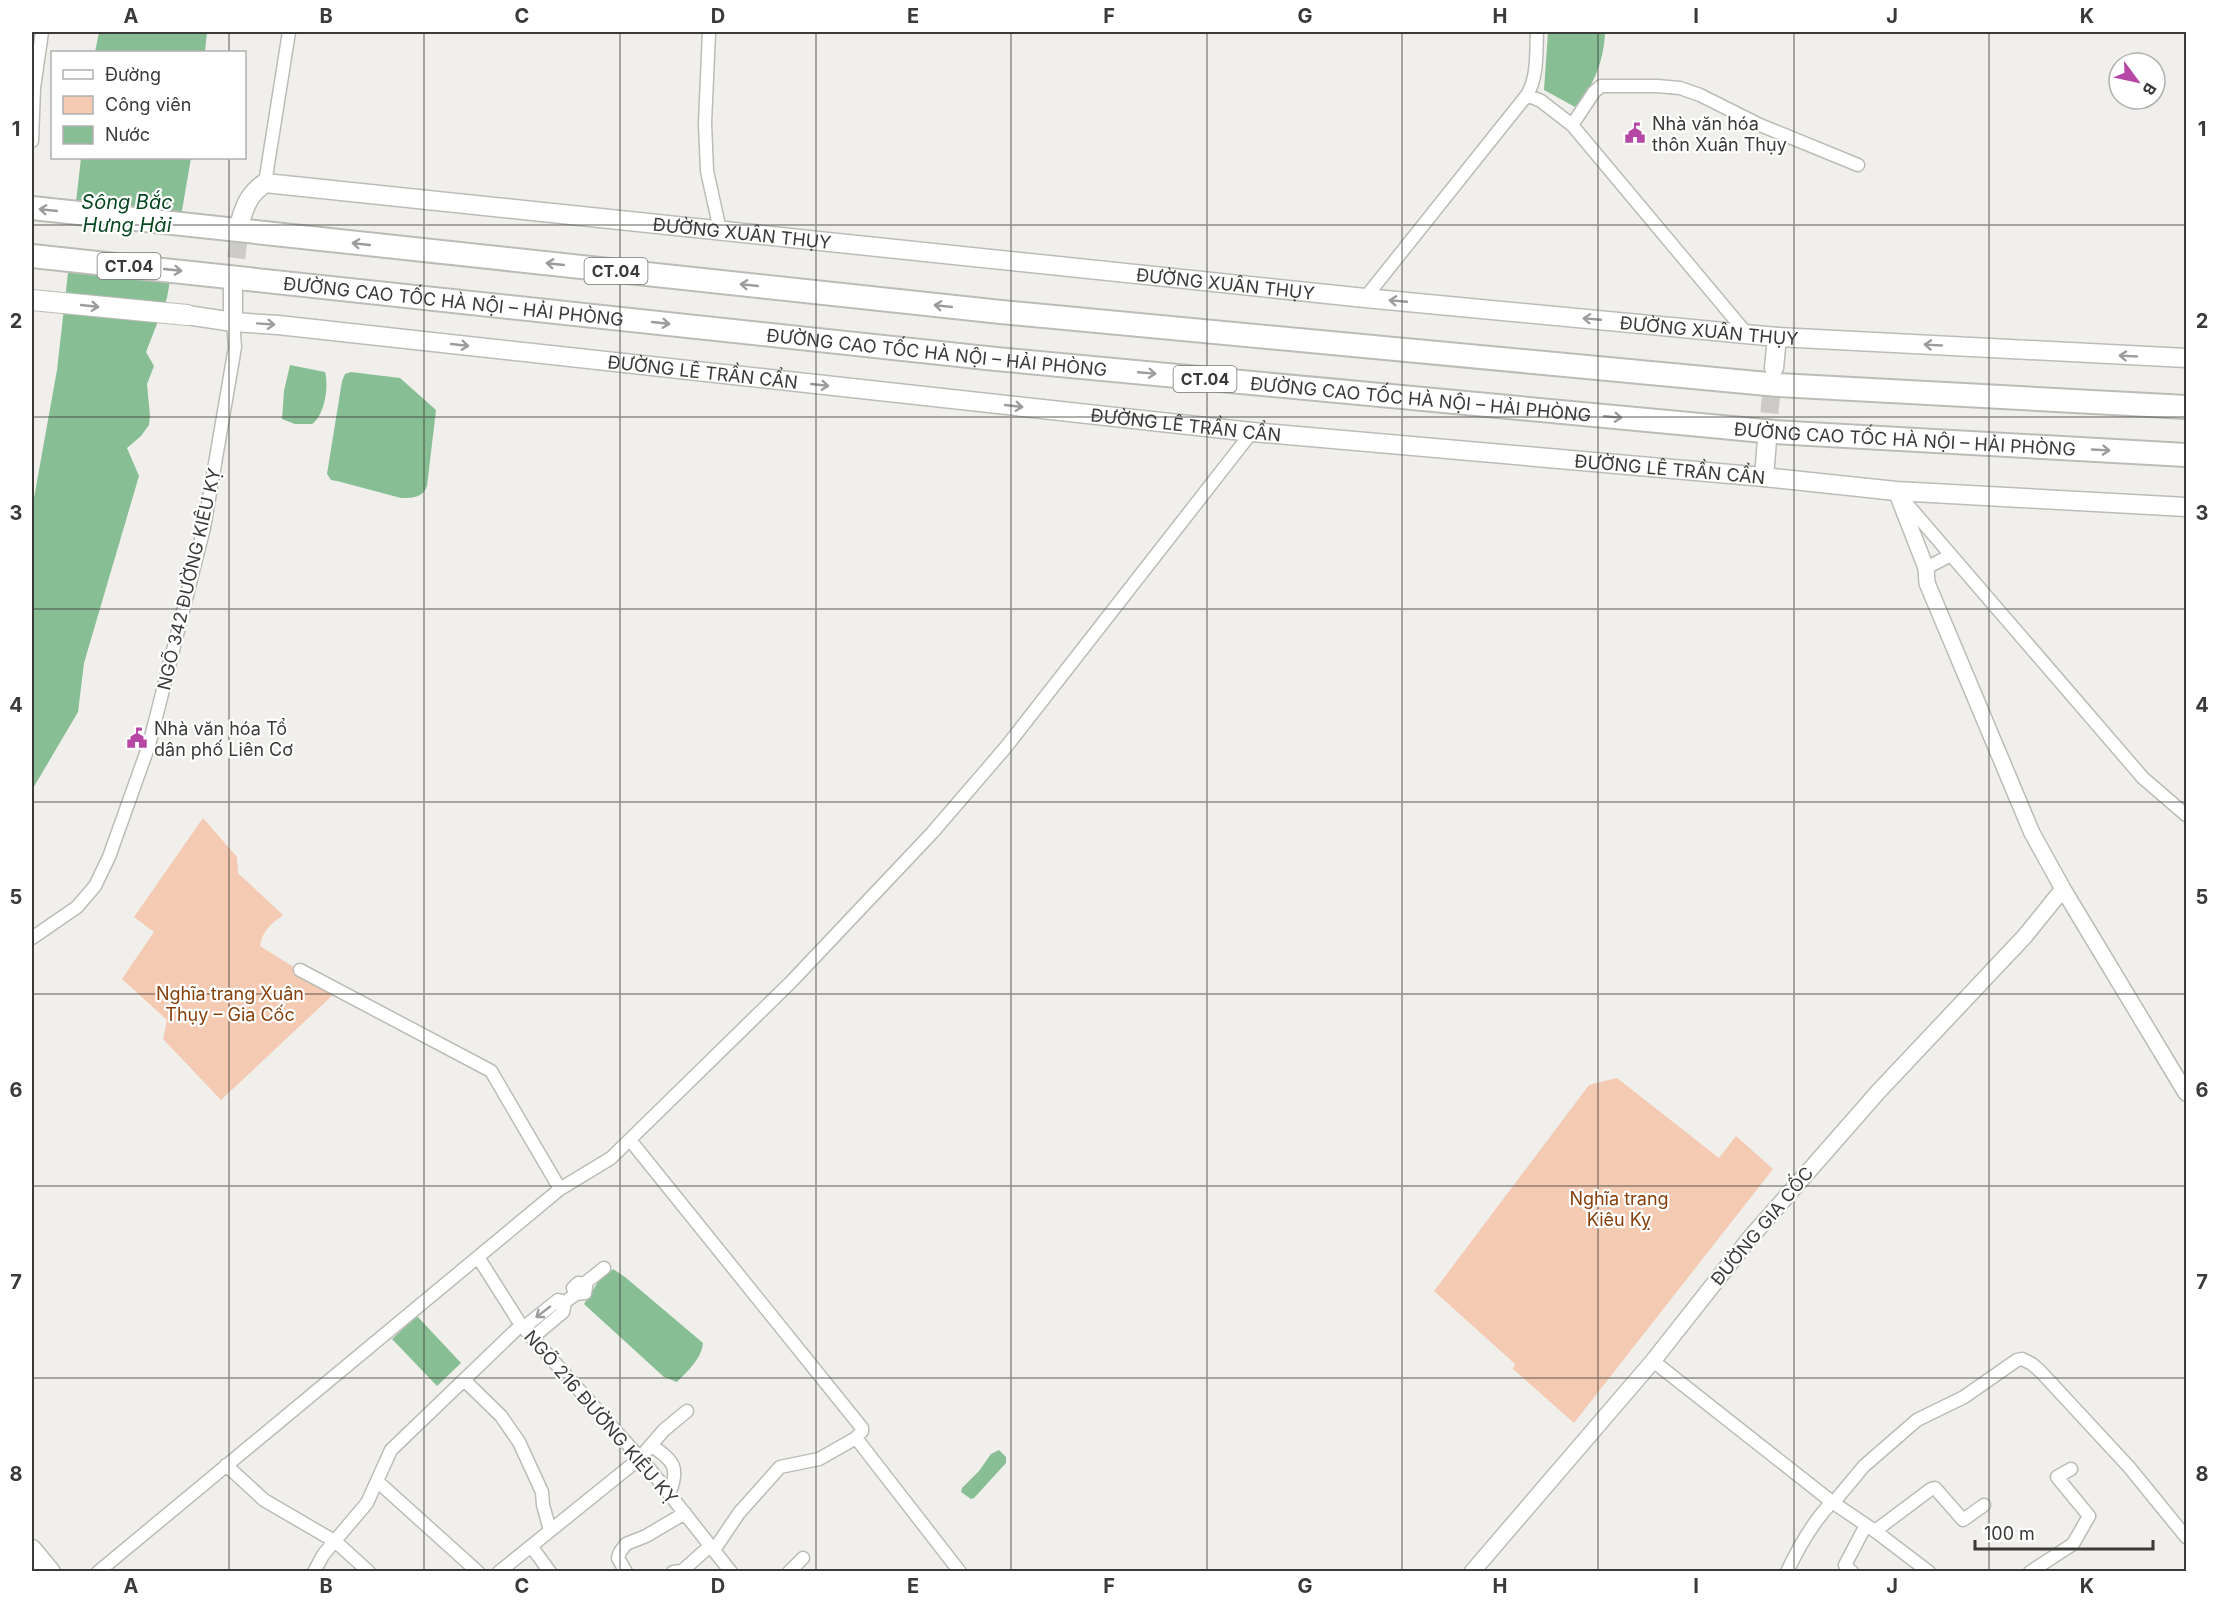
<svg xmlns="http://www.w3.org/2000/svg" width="2218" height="1603" font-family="Inter,sans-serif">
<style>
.green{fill:#f5cab2}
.water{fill:#88be94}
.pier{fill:#f0efeb}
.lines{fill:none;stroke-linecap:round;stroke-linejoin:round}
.secondary-tunnel{stroke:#cccbc7;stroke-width:18;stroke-dasharray:18 9;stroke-linecap:butt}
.minor-casing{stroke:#bcbcb7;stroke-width:15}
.tertiary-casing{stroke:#bcbcb7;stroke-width:18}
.secondary-casing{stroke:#bcbcb7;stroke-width:21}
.primary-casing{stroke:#bcbcb7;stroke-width:22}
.motorway-casing{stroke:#bcbcb7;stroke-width:26}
.minor{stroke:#fff;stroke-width:12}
.tertiary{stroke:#fff;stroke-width:15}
.secondary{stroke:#fff;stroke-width:18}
.primary{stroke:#fff;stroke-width:20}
.motorway{stroke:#fff;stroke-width:22}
.oneway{stroke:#9d9c9c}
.grid{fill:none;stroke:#3b3a39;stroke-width:1.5;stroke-opacity:0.55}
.labels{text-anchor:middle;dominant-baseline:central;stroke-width:4.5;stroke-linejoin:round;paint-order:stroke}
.shield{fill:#fff;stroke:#767574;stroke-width:1.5}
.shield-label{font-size:16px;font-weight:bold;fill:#3b3a39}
.poi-label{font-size:18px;fill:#3b3a39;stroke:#fff;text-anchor:start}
.street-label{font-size:18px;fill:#3b3a39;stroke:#fff}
.park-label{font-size:18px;fill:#86400d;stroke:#fff}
.water-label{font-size:20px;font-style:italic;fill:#084821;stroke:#fff}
.neatline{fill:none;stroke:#3b3a39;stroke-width:2}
.grid-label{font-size:20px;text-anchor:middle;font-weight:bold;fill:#3b3a39}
</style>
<rect width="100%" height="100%" fill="#f0efeb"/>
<!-- green -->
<path class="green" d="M203 818 237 857 238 873 283 915C271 924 262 931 260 946L335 993 221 1100 163 1039 167 1020 122 979 154 932 134 917Z
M1617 1078 1719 1158 1736 1136 1773 1169 1574 1423 1513 1369 1515 1364 1434 1291 1589 1085Z"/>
<!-- water -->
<path class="water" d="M99 32H207L205 52H95Z
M1548 32H1605C1604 60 1594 87 1575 107L1544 90Z
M81 158H191L167 298 146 352 154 366 147 384 150 416 149 425 141 436 127 448 139 476 84 663 78 712 32 790V509L57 370Z
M290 365 325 372C329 385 325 415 312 424H295L282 419 284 391Z
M351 372 400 378 436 410 427 486C423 498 412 498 401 498L337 481 331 480 327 474 342 381 345 374Z
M613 1269 625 1277 703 1343C702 1358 687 1372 677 1382L664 1377 584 1304 598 1282Z
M417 1316 461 1363 437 1386 392 1339Z
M999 1450 1006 1457V1463L974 1498 971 1499 961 1492 962 1488 979 1471 991 1454Z"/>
<!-- pier -->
<path class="pier" d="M71 212 182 225 174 270 66 259Z"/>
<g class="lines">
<!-- secondary-tunnel -->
<path class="secondary-tunnel" d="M233 285 241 219
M1767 440 1773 373"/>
<!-- minor casing -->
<g class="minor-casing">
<path id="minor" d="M709 32 705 123 707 171 720 230
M1537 32C1536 52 1538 77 1527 95L1541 101 1572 125 1747 334
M1572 125 1594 92 1601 86H1657L1680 88 1700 95 1760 125 1858 165
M32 141 34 88 42 32
M265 183 289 32
M1365 298 1527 95
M1901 497 2143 778 2186 815
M1926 568 1951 555
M32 938 77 907 95 886 109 857 149 745 204 528 235 347 233 322
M300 970 491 1071 560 1189
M630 1140 862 1428V1431L856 1438 819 1459 780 1467 739 1513 714 1550
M478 1257 521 1325 648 1467 731 1572
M584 1284 604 1268
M523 1328 558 1300 565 1302 576 1294 585 1293 586 1287 584 1284 578 1283 573 1288 576 1294
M532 1338 563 1312 565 1302
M1653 1361 1832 1502 1875 1531 1929 1572
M464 1380 501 1416 519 1442 542 1492 543 1505 550 1530
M856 1438 960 1572
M652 1446C674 1461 680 1468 669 1494
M226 1465 264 1500 336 1542 369 1572
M377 1481 478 1572
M1834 1502 1864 1466 1917 1420 1964 1397 2017 1360 2022 1359 2032 1364 2041 1372 2129 1467 2186 1537
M1875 1531 1931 1489 1935 1488 1963 1520 1984 1505
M531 1546 550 1572
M32 1571 41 1560
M98 1572 560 1189 611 1158 791 982 932 833 1006 747 1252 432
M314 1572 323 1555 367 1503 391 1450 521 1325
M499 1572 639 1459 664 1430 687 1411
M626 1572 618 1558 620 1552 626 1544 646 1536 685 1513
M673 1572 682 1571 710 1546
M789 1572 803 1558
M1787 1572C1799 1546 1812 1523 1832 1502
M1852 1572 1845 1565 1866 1525
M2030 1572 2073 1544 2089 1516 2057 1477 2071 1469"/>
</g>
<!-- tertiary casing -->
<g class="tertiary-casing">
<path id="tertiary" d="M1896 491 1926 568 1927 583 2032 833 2063 889 2186 1093
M1472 1572 1653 1361 1750 1238 1878 1092 2025 936 2063 889"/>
</g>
<!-- secondary casing -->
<g class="secondary-casing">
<g id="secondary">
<path id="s1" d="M241 219C246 202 251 193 265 183L1365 298 1777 337 2186 358"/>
<path id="s2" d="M187 315 233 322 278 325 1252 432 1764 477 1896 491 2186 507"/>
<path d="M233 322V285"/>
<path d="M1774 368 1777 337"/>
<path d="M1764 477 1767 440"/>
<path d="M32 1549 51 1572"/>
</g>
</g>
<!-- primary casing -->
<g class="primary-casing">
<path id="primary" d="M32 300 187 315"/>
</g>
<!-- motorway casing -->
<g class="motorway-casing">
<g id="motorway">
<path d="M32 208 1001 312 1778 385 2186 407"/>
<path id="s3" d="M32 256 996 359 1775 432 2186 455"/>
</g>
</g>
<!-- minor -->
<use href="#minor" class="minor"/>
<!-- tertiary -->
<use href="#tertiary" class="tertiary"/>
<!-- secondary -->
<use href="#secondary" class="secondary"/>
<!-- primary -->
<use href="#primary" class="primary"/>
<!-- motorway -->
<use href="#motorway" class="motorway"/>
</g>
<!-- one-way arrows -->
<defs><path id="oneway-shaft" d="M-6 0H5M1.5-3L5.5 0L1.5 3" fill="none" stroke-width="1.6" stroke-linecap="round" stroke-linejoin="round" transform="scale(1.5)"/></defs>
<g class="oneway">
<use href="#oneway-shaft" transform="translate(48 210) rotate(-174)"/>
<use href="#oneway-shaft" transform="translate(361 244) rotate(-174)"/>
<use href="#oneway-shaft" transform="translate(555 264) rotate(-174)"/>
<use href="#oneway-shaft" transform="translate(173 270) rotate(6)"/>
<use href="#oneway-shaft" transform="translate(749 285) rotate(-174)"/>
<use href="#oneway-shaft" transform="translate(1398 301) rotate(-175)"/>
<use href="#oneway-shaft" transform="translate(90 306) rotate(6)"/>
<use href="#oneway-shaft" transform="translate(943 306) rotate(-174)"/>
<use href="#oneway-shaft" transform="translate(1592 319) rotate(-175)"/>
<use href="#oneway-shaft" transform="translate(661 323) rotate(6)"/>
<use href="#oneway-shaft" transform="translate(266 324) rotate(4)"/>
<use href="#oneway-shaft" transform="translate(460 345) rotate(6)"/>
<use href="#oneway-shaft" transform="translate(1933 345) rotate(-177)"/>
<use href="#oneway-shaft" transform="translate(2128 356) rotate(-177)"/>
<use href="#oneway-shaft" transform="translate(1147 373) rotate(5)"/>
<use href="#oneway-shaft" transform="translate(820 385) rotate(6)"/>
<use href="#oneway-shaft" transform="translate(1014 406) rotate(6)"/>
<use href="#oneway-shaft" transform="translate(1613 417) rotate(5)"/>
<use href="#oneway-shaft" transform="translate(2101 450) rotate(3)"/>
<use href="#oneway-shaft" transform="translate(543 1312) rotate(142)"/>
</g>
<!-- grid -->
<path class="grid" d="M229 32V52M424 32V1572M620 32V1572M816 32V1572M1011 32V1572M1207 32V1572M1402 32V1572M1598 32V1572M1794 32V1572M1989 32V1572M229 158V1572M32 225H2186M32 417H2186M32 609H2186M32 802H2186M32 994H2186M32 1186H2186M32 1378H2186"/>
<!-- icons -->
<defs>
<g id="civic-bare" transform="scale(1.62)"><path d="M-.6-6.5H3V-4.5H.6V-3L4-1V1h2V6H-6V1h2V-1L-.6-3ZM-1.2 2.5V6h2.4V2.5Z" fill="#b647a4" stroke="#fff" stroke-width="2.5" paint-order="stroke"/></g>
</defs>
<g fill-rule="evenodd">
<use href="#civic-bare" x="1635" y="133"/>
<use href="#civic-bare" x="137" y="738"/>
</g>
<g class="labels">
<!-- shield labels -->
<g class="shield">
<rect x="97.5" y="253" width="63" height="26" rx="4.5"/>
<rect x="584.5" y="258" width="63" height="26" rx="4.5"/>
<rect x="1173.5" y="366" width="63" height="26" rx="4.5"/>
</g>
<g class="shield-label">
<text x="129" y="266">CT.04</text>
<text x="616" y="271">CT.04</text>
<text x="1205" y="379">CT.04</text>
</g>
<!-- poi labels -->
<g class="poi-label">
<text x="1652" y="123">Nhà văn hóa<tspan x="1652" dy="21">thôn Xuân Thụy</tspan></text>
<text x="154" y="728">Nhà văn hóa Tổ<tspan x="154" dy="21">dân phố Liên Cơ</tspan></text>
</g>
<!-- street labels -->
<g class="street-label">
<text stroke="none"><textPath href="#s1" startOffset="524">ĐƯỜNG XUÂN THỤY</textPath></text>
<text stroke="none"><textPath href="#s1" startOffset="1010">ĐƯỜNG XUÂN THỤY</textPath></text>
<text stroke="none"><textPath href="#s3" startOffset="424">ĐƯỜNG CAO TỐC HÀ NỘI – HẢI PHÒNG</textPath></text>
<text stroke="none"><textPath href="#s1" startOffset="1496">ĐƯỜNG XUÂN THỤY</textPath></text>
<text stroke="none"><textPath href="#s3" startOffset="910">ĐƯỜNG CAO TỐC HÀ NỘI – HẢI PHÒNG</textPath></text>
<text stroke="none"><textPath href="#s2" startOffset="519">ĐƯỜNG LÊ TRẦN CẨN</textPath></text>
<text stroke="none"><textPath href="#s3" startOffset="1396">ĐƯỜNG CAO TỐC HÀ NỘI – HẢI PHÒNG</textPath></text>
<text stroke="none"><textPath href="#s2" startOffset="1005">ĐƯỜNG LÊ TRẦN CẨN</textPath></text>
<text stroke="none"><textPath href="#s3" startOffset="1882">ĐƯỜNG CAO TỐC HÀ NỘI – HẢI PHÒNG</textPath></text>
<text stroke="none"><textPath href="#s2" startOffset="1491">ĐƯỜNG LÊ TRẦN CẨN</textPath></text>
<text transform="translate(189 579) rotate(-77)">NGÕ 342 ĐƯỜNG KIÊU KỴ</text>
<text transform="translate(1762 1226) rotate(-50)">ĐƯỜNG GIA CỐC</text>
<text transform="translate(601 1417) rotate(49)">NGÕ 216 ĐƯỜNG KIÊU KỴ</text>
</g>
<!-- park labels -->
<g class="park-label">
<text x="230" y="993">Nghĩa trang Xuân<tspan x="230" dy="21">Thụy – Gia Cốc</tspan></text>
<text x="1619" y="1198">Nghĩa trang<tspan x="1619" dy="21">Kiêu Kỵ</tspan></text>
</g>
<!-- water labels -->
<g class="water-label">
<text x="127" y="202">Sông Bắc<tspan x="127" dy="23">Hưng Hải</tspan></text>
</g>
</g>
<!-- border -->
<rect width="2218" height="1603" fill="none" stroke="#ffffff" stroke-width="66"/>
<!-- legend -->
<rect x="51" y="51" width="195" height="108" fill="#ffffff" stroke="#b1b0b0" stroke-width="1.5"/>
<rect x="63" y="70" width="30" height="9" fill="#ffffff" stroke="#b1b0b0" stroke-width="1.5"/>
<text x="105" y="81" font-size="18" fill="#3b3a39">Đường</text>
<rect x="63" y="96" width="30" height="18" fill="#f5cab2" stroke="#b1b0b0" stroke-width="1.5"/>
<text x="105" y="111" font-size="18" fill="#3b3a39">Công viên</text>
<rect x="63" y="126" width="30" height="18" fill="#88be94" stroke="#b1b0b0" stroke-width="1.5"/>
<text x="105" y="141" font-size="18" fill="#3b3a39">Nước</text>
<!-- north arrow -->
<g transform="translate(2137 81) rotate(123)"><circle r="28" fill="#ffffff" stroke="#b1b0b0" stroke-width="1.5"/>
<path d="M0-4.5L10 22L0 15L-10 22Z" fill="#b647a4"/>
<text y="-9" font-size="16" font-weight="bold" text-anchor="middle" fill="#3b3a39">B</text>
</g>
<!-- scale -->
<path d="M1975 1540v9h178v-9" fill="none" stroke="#3b3a39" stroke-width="3"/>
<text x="1984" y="1540" font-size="18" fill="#3b3a39" stroke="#ffffff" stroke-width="4.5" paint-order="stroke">100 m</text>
<rect x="33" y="33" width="2152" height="1537" class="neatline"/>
<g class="grid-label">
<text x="131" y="23">A</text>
<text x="326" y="23">B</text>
<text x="522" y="23">C</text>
<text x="718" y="23">D</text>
<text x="913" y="23">E</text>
<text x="1109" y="23">F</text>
<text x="1305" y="23">G</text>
<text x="1500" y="23">H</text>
<text x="1696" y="23">I</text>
<text x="1892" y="23">J</text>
<text x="2087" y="23">K</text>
<text x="16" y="136">1</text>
<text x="2202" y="136">1</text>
<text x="16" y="328">2</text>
<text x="2202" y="328">2</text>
<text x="16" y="520">3</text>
<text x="2202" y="520">3</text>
<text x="16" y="712">4</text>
<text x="2202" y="712">4</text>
<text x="16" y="904">5</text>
<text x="2202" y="904">5</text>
<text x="16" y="1097">6</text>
<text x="2202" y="1097">6</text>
<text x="16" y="1289">7</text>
<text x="2202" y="1289">7</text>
<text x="16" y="1481">8</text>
<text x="2202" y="1481">8</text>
<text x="131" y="1593">A</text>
<text x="326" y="1593">B</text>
<text x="522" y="1593">C</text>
<text x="718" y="1593">D</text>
<text x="913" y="1593">E</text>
<text x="1109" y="1593">F</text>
<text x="1305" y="1593">G</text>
<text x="1500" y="1593">H</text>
<text x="1696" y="1593">I</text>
<text x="1892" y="1593">J</text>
<text x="2087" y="1593">K</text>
</g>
</svg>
